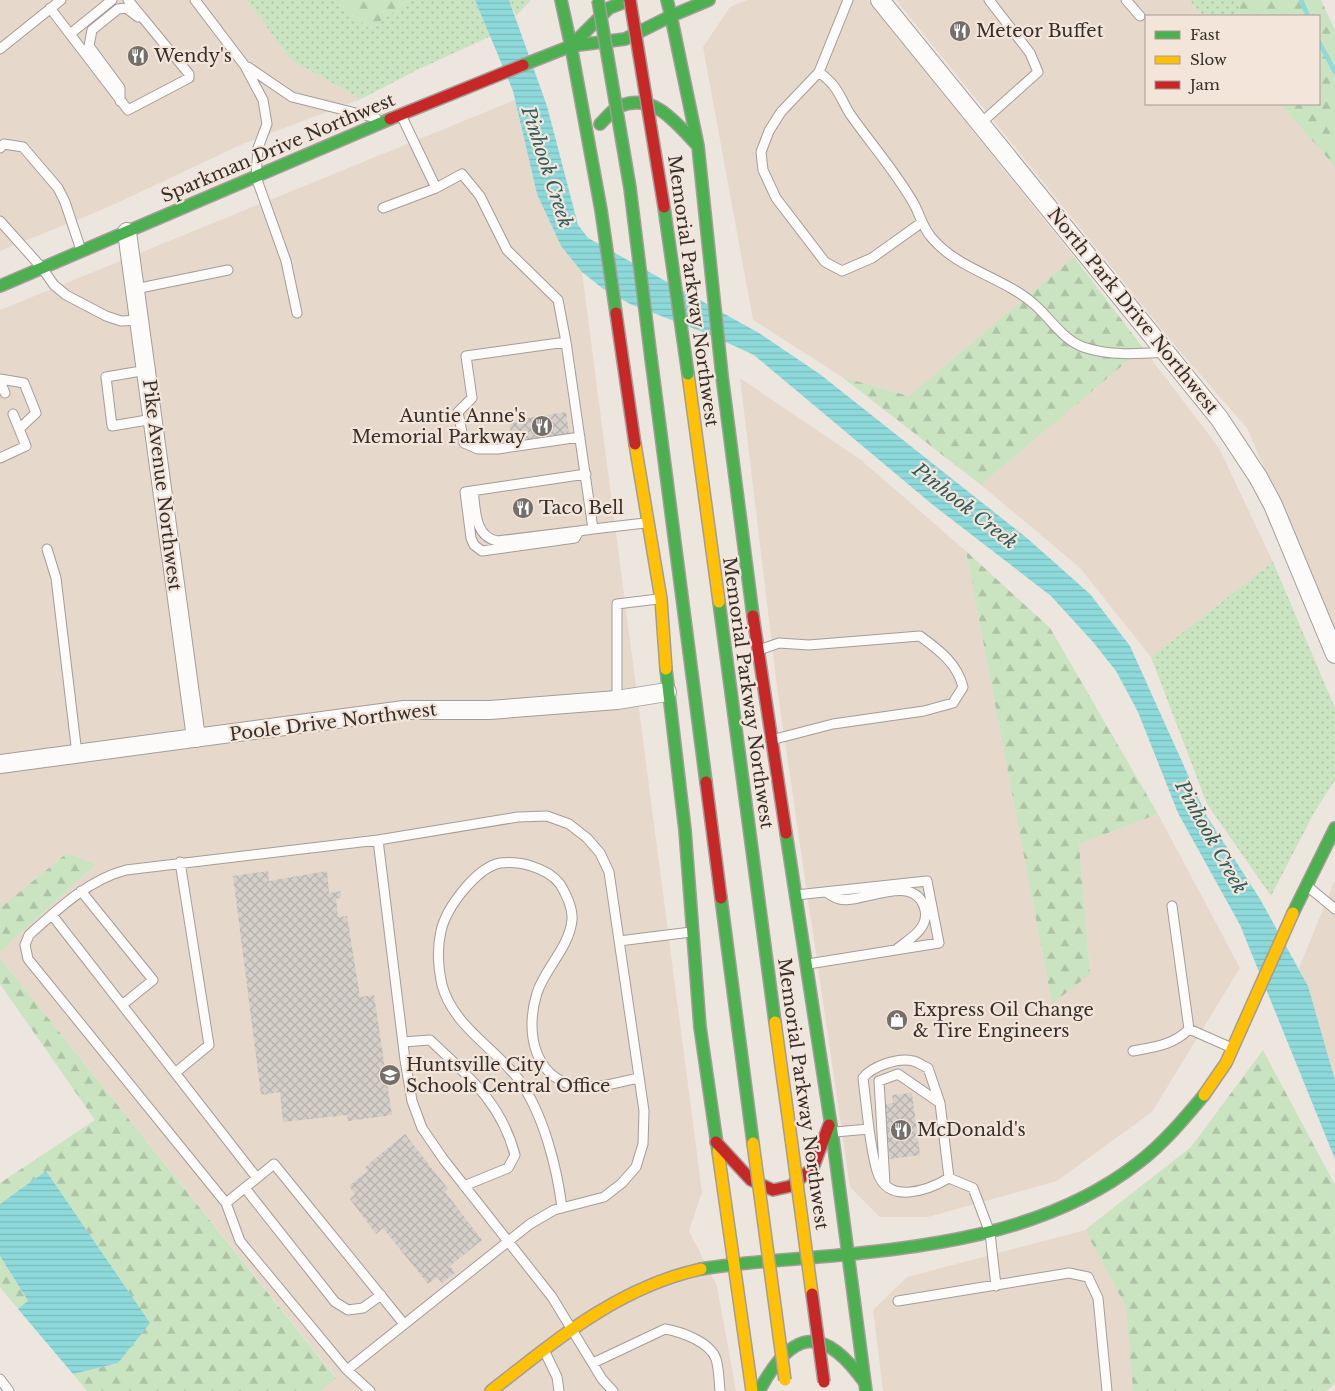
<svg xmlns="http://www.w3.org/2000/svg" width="1335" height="1391" font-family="'Libre Baskerville',serif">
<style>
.built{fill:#e7d8cc}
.grass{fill:url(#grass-dots)}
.forest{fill:url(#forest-firs)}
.water{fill:url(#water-rules)}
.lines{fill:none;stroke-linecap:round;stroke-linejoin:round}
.stream{stroke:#8edadb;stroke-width:4.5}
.building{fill:url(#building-cross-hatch)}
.lane-casing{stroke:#a39d98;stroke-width:11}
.street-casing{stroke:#a39d98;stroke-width:20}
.fast-casing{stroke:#a39d98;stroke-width:14}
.slow-casing{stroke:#a39d98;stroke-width:14}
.jam-casing{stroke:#a39d98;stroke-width:14}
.lane{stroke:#fcfbfa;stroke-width:9}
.street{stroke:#fcfbfa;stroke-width:18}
.fast{stroke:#4caf50;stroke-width:11}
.slow{stroke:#ffc107;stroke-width:11}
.jam{stroke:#c62828;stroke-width:11}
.fast-bridge-casing{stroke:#a39d98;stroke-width:14;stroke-linecap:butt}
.slow-bridge-casing{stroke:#a39d98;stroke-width:14;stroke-linecap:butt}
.jam-bridge-casing{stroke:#a39d98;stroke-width:14;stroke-linecap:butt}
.fast-bridge{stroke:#4caf50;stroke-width:11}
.slow-bridge{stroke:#ffc107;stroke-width:11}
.jam-bridge{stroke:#c62828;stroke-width:11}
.labels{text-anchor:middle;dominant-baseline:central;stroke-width:4.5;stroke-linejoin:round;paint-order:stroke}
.poi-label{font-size:18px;fill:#342f2a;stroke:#f3e5d9;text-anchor:start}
.street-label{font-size:18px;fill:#342f2a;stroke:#f3e5d9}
.water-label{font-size:19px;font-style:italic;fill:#2d5d5f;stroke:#f3e5d9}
</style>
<defs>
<pattern id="grass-dots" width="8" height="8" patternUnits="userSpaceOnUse" patternTransform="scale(1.25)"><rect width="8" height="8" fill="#cae3c1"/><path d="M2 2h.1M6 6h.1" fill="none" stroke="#aec3a6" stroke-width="1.8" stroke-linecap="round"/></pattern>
<pattern id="forest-firs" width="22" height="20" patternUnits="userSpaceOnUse" patternTransform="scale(1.25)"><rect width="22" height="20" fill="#cae3c1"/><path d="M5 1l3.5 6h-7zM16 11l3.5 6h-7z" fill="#aec3a6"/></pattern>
<pattern id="water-rules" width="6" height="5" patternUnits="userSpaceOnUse" patternTransform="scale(1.25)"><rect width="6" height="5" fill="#8edadb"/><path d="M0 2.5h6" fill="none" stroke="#7bbbbc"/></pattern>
<pattern id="building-cross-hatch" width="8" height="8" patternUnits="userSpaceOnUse" patternTransform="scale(1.25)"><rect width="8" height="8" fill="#d4cfc9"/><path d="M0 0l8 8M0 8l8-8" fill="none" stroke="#b7b2ad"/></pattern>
</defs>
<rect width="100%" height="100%" fill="#ede6df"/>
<!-- built -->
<path class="built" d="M0 0H247L291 60 361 99 245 143 106 208 0 251Z
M747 0H868L1074 257 909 396 842 377 753 320 703 47 730 7Z
M896 0H1189L1203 16H1146V104H1280L1332 163 1335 169V632L1247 428 1177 348Z
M515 100 537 194 561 246 582 272 702 1192 689 1231 717 1286 736 1391H320L336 1377 0 958V952L96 864 67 853 3 907 0 903V310Z
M1143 348 1219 448 1273 562 1151 657 1080 568 981 485Z
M740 378 861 460 966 551 1052 1004 1090 973 1079 844 1158 814 1240 968 1152 1112 1057 1181 928 1217H880L850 1187 777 687Z
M1335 880V1080L1308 986 1299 968Z
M1085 1230 1126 1307 1133 1391H883L873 1310 907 1277Z"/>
<!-- grass -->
<path class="grass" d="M247 0H335L370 29 410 0H475L491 36 417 70 361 99 291 60Z
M509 0H531L516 16Z
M1189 0H1241L1238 16H1203Z
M1273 562 1335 708V780L1315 811 1271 896 1207 804 1151 657Z"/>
<!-- forest -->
<path class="forest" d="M335 0H410L370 29Z
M1241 0H1321L1335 30V169L1332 163 1280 104H1319V16H1238Z
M1074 257 1143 348 981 485 842 377 909 396Z
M966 551 1050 628 1158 814 1079 844 1090 974 1052 1004Z
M67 853 96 864 0 952V903L3 906Z
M0 958 336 1378 320 1391H87L73 1374 118 1363 47 1171 0 1204V1183L95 1120 0 984Z
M1263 1050 1335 1185V1384L1326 1391H1133L1126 1307 1085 1230 1191 1147Z
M0 1256 28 1302 18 1309 0 1287Z"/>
<!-- water -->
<path class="water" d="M475 0H509L547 106 578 225 588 238 759 333 821 375 1028 539 1090 594 1130 646 1206 815 1260 899 1308 986 1335 1080V1159L1240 925 1178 813 1138 712 1116 671 1093 642 1051 596 933 505 754 355 708 334 630 304 602 288 582 272 561 246 537 194 513 91Z
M46 1171 150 1323 118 1363 73 1374 18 1309 28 1301 0 1256V1204Z"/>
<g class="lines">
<!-- stream -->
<path class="stream" d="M1301 0 1308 16
M1319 42 1335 72"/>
</g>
<!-- building -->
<path class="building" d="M566 412 569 433 512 442 509 421Z
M268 871 269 881 327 871 329 893 341 891V898L336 899 338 917 347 916 360 997 374 995 392 1115 348 1121 347 1115 283 1122 280 1092 261 1095 233 876Z
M912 1093 920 1155 890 1159 882 1105 893 1103 892 1095Z
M405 1134 448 1189 445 1192 482 1240 450 1266 455 1273 442 1283 437 1277 428 1284 383 1228 376 1234 350 1199 355 1194 349 1186 368 1171 365 1167Z"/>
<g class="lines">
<!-- lane casing -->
<g class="lane-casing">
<path id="lane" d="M195 0 245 66 263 100 267 124 258 148 256 177 286 261 297 313
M848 0 819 72 781 112 769 131 761 152 763 170 776 198 825 262 842 271 872 258 921 223
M1126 0 1140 16
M50 8 128 110 189 78V74L128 0
M70 34 112 0
M0 49 61 0
M248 67 292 97 376 118
M819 72C824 76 829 80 833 85 840 93 844 105 850 114 871 144 896 172 914 204 920 215 922 226 931 237 958 270 1004 277 1035 305 1051 319 1062 339 1083 347 1109 356 1138 354 1166 352
M120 101V88L89 46 92 30 118 9 126 8 138 17
M981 123 1038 72 1030 53 989 0
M0 148 4 144 23 147 58 188 65 202 81 250
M436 188 462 174 480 196 507 250 558 300 566 342 593 529 645 523
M383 208 436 188 402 117
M0 221 42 268 54 285 66 295 106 316 121 321 140 320
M135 289 228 270
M566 342 466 356 472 398 458 412 464 443 478 449H498L580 437
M147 370 106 377 112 426 153 419
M0 379 24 383 36 413 19 429
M0 381 5 393
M0 458 26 446 13 414
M586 474 465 492 471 538 474 545 482 551 575 538 579 531 593 529
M473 491C476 510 474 536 497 541L579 531
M47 549 56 578 77 754
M759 650 779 643 809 645 920 636C939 650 957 663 963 687L953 703 924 711 833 724 775 739
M617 700V604L658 599
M378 840 405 1060 412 1101 422 1128 444 1160 552 1297 602 1379 613 1391
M1306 885 1335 909
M81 891 153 980 122 1005
M826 892C829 894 835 898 839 899 861 905 916 870 925 910 929 928 910 939 898 948
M796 895 927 881 939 943 808 964
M1172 906 1189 1029 1232 1048
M52 915 257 1178 274 1164 404 1324
M619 941 691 932
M403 1042 430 1040C468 1076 501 1102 515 1155L508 1168 464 1186
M1133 1051C1154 1047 1174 1045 1189 1029
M175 1073 209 1045 180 862
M869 1129 863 1078C872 1066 899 1057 913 1061 918 1062 923 1066 928 1068L940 1103 949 1178
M835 1132 869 1129C871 1143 873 1158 877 1171 887 1205 927 1191 949 1178L973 1188 990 1233 996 1286
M885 1184 879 1081 898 1074 940 1103
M245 1188 335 1302 348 1310 363 1308 381 1295
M226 1203 257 1178
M562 1208C557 1167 543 1113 519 1080 495 1048 453 1026 442 985 438 967 437 948 441 931 446 908 476 868 500 863 510 862 522 863 531 866 541 869 553 875 560 884 566 894 573 909 572 920 569 948 545 968 537 993 524 1034 535 1084 585 1087 602 1088 622 1081 639 1078
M898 1301 1069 1273 1088 1277 1098 1298 1107 1391
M544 1350 557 1377 559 1391
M593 1363 665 1329C682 1332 710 1342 716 1359 719 1369 719 1381 720 1391
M347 1370 530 1224 554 1210 604 1197 622 1183 636 1167 643 1144 644 1111 609 872 600 853 587 838 569 824 547 816 518 817 378 840 126 870C88 880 58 909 29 935L25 945 28 959 226 1203 240 1241 347 1370 370 1391
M0 1379 9 1391"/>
</g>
<!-- street casing -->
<g class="street-casing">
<path id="street" d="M880 0 1219 418 1258 477 1273 505 1335 654
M127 232 196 738
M0 764 404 710H490L617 700 667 692"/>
</g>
<!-- fast casing -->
<g class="fast-casing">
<path id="fast" d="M561 0 571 46
M709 0 671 16 698 146 722 376 753 616
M523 65 571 46 625 39 671 16 667 0
M600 124C606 118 613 109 620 106 654 92 677 124 698 146
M0 286 390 119
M616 313 601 210 571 46 609 8 630 0
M651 358 706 782
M719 602 775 1022
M666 669 685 830 700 1027 718 1151
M786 833 832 1132 866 1391
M721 898 753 1143
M1293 913 1335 828
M701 1269C736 1263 772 1261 807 1258 921 1248 1044 1236 1138 1163 1163 1144 1184 1119 1204 1095
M759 1391C792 1329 823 1324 865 1383"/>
</g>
<!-- slow casing -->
<g class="slow-casing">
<path id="slow" d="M688 374 719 602
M635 444 661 599 666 669
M775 1022 791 1138
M1204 1095 1226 1063 1293 913
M718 1151 752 1391
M491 1391C556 1340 619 1287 701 1269"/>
</g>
<!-- jam casing -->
<g class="jam-casing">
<path id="jam" d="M390 119 523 65
M616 313 635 444
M753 616 786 833
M706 782 721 898
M716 1142 751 1180 773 1190 791 1186 813 1168 829 1125"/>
</g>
<!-- lane -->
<use href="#lane" class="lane"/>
<!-- street -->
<use href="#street" class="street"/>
<!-- fast -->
<use href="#fast" class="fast"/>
<!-- slow -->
<use href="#slow" class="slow"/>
<!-- jam -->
<use href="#jam" class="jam"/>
<!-- fast-bridge casing -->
<g class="fast-bridge-casing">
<path id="fast-bridge" d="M598 0 630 188 651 358
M664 207 688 374"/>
</g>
<!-- slow-bridge casing -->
<g class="slow-bridge-casing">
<path id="slow-bridge" d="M791 1138 812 1294
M753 1143 785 1380"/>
</g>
<!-- jam-bridge casing -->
<g class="jam-bridge-casing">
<path id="jam-bridge" d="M630 0 664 207
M812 1294 824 1382"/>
</g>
<!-- fast-bridge -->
<use href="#fast-bridge" class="fast-bridge"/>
<!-- slow-bridge -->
<use href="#slow-bridge" class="slow-bridge"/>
<!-- jam-bridge -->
<use href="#jam-bridge" class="jam-bridge"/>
</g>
<!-- icons -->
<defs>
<g id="restaurant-disc" transform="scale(1.125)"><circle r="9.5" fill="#756f69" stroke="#f3e5d9"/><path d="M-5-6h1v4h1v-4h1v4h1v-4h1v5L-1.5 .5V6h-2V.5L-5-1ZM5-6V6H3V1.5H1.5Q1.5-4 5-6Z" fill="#fff"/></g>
<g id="shop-disc" transform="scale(1.125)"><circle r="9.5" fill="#756f69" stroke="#f3e5d9"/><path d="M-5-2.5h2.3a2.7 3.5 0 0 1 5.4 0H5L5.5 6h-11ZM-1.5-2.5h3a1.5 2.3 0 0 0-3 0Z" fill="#fff"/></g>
<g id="school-disc" transform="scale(1.125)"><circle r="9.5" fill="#756f69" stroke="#f3e5d9"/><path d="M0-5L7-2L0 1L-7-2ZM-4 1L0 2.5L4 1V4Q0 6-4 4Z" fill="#fff"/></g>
</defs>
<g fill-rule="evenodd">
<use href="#restaurant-disc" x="960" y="31"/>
<use href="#restaurant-disc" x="138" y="56"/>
<use href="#restaurant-disc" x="542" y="426"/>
<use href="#restaurant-disc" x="523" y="508"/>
<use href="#shop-disc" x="897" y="1020"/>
<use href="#school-disc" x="390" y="1075"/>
<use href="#restaurant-disc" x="901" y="1130"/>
</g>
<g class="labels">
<!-- poi labels -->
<g class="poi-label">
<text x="976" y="31">Meteor Buffet</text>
<text x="154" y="56">Wendy's</text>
<text x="526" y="416" text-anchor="end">Auntie Anne's<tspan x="526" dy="21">Memorial Parkway</tspan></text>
<text x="539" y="508">Taco Bell</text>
<text x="913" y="1010">Express Oil Change<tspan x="913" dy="21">&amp; Tire Engineers</tspan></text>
<text x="406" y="1065">Huntsville City<tspan x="406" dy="21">Schools Central Office</tspan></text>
<text x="917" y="1130">McDonald's</text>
</g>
<!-- street labels -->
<g class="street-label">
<text transform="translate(278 148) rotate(-23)">Sparkman Drive Northwest</text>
<text transform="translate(693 291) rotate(82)">Memorial Parkway Northwest</text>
<text transform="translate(1133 311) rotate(51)">North Park Drive Northwest</text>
<text transform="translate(162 485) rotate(83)">Pike Avenue Northwest</text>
<text transform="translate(748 693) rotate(82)">Memorial Parkway Northwest</text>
<text transform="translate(333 722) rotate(-7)">Poole Drive Northwest</text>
<text transform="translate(803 1094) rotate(82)">Memorial Parkway Northwest</text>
</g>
<!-- water labels -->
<g class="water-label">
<text transform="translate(547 167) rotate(72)">Pinhook Creek</text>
<text transform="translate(965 506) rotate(38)">Pinhook Creek</text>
<text transform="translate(1211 837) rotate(61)">Pinhook Creek</text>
</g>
</g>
<!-- legend -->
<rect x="1145" y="15" width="175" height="90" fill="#f3e5d9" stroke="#a79c93"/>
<rect x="1155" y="31" width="25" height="8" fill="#4caf50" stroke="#a79c93"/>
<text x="1190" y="40" font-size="15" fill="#342f2a">Fast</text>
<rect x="1155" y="56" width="25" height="8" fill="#ffc107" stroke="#a79c93"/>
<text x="1190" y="65" font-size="15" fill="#342f2a">Slow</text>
<rect x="1155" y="81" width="25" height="8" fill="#c62828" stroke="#a79c93"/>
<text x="1190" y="90" font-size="15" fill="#342f2a">Jam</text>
</svg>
